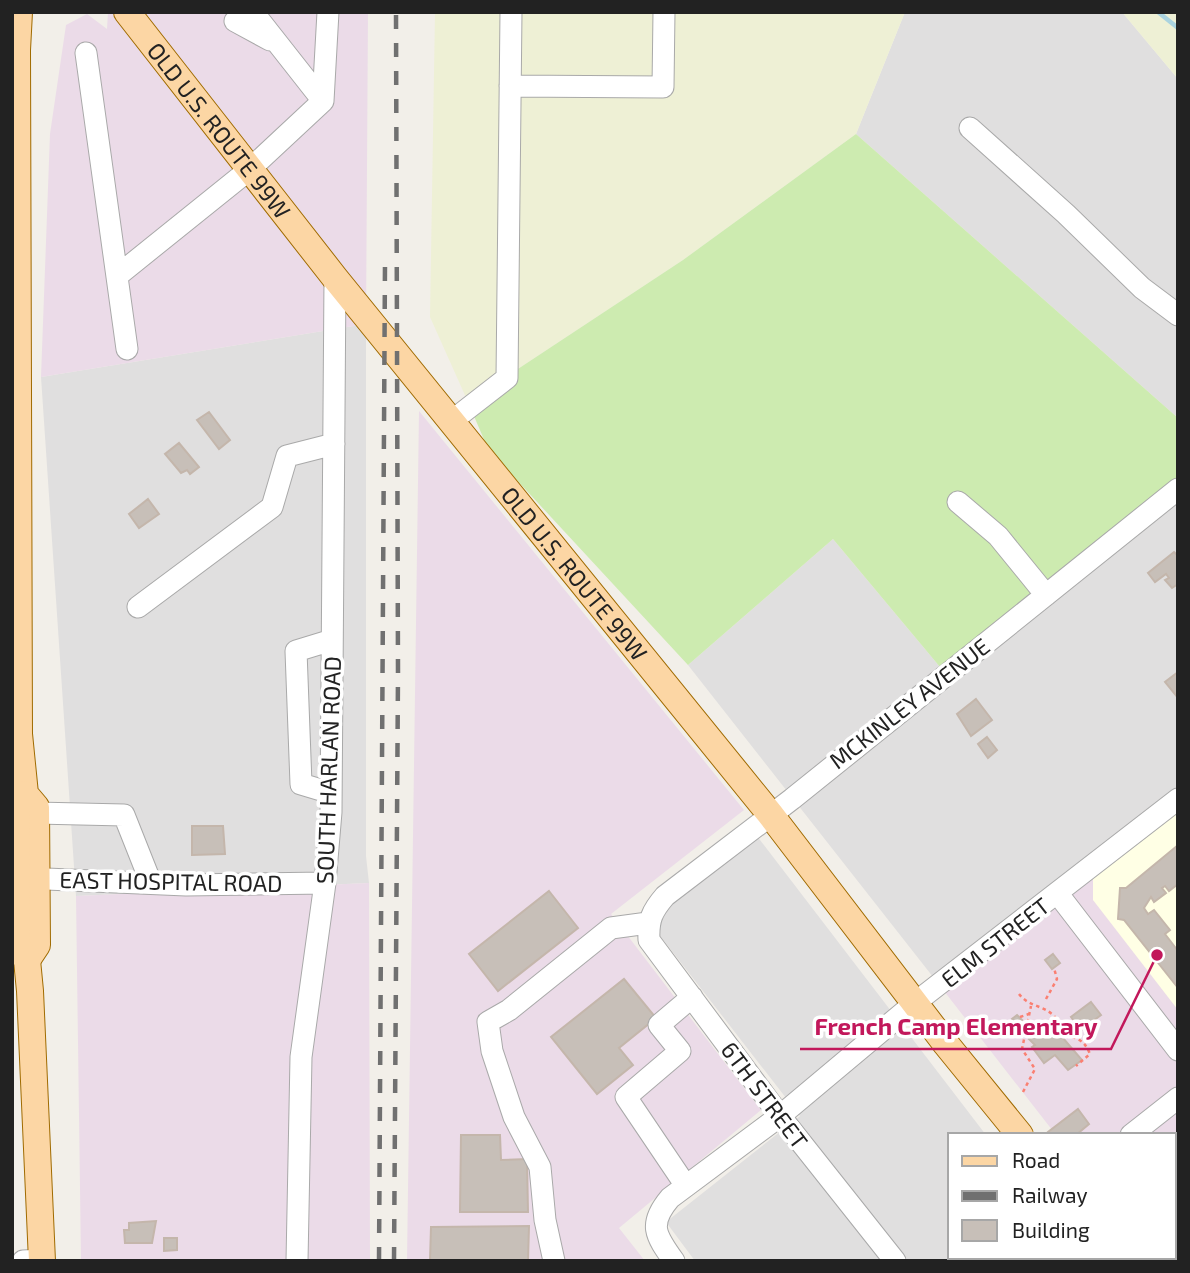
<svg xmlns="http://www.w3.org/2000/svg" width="1190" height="1273" font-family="'Exo 2',sans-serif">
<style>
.residential{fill:#e0dfdf}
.industrial{fill:#ebdbe8}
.education{fill:#ffffe5}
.farmland{fill:#eef0d5}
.grass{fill:#cdebb0}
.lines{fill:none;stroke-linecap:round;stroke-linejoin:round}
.stream{stroke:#aad3df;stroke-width:4.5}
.building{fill:#c7bfb8;stroke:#c4b6ab;stroke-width:2}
.minor-casing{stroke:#a9a9a9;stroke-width:23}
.major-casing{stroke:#a06b00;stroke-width:28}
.path{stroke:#fa8072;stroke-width:2.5;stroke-dasharray:3.5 3.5;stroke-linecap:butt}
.minor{stroke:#fff;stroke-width:21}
.major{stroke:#fcd6a4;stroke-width:26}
.rail{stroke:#707070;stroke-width:4.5;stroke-dasharray:14 14;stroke-linecap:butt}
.labels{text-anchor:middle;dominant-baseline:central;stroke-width:7;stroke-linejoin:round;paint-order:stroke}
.street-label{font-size:23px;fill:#222;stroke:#fff}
.leader{fill:none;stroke:#c2185b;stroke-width:2.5}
.callout-dot{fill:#c2185b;stroke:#fff;stroke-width:2.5}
.callout-label{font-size:24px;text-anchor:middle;font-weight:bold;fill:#c2185b;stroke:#fff;stroke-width:7;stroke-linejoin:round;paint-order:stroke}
</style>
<rect width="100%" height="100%" fill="#f2efe9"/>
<!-- residential -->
<path class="residential" d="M905 12H1122L1178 79V418L856 134Z
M366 324V856L369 883 76 896 41 377Z
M1178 481V796L937 982 688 665 833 539 940 667Z
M757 836 986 1135H950V1257H1080L1082 1261H695L666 1222 800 1116 647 919Z"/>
<!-- industrial -->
<path class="industrial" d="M108 12H368L366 324 41 377 50 134 66 25 87 14 107 29Z
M419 411 744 810 611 914 761 1110 619 1228 645 1261H407Z
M1178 796V1261H1155L1152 1257H1174V1135H1056L937 982Z
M369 883 370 1261H81L76 896Z"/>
<!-- education -->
<path class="education" d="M1178 808V1010L1093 900V875Z"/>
<!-- farmland -->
<path class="farmland" d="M435 12H905L856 134 683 260 468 402 430 317Z
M1122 12H1178V79Z"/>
<!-- grass -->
<path class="grass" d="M856 134 1178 418V481L940 667 833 539 688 665 488 449 468 402 683 260Z"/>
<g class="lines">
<!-- stream -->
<path class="stream" d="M1158 12 1178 28"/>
</g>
<!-- building -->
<path class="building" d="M209 412 230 440 219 449 197 420Z
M179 443 199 467 190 474 187 470 181 473 165 454Z
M148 499 159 514 139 528 129 514Z
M1174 552 1178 556V584L1172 588 1165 580 1169 578 1166 574 1155 582 1148 573Z
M1178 672V698L1165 682Z
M976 699 992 720 971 736 957 714Z
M987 737 997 750 988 758 978 744Z
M192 826H223L225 854 192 855Z
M1178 845V884L1169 891 1165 886 1162 888 1166 893 1154 902 1151 897 1144 908 1148 914 1154 910 1170 930 1165 934 1178 951V988L1124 920 1118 919 1120 888H1126Z
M549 891 578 928 498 991 469 954Z
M1053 954 1060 963 1052 969 1045 960Z
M624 979 656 1018 619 1048 633 1065 597 1094 551 1037Z
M1091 1002 1101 1015 1081 1030 1071 1017Z
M1017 1015 1022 1020 1017 1025 1012 1019Z
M1050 1023 1082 1060 1068 1070 1055 1055 1044 1063 1032 1047 1035 1045 1029 1039Z
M1078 1109 1089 1124 1076 1135H1050L1048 1132Z
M461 1135H500L501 1160 527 1159 528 1212H460Z
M156 1221 152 1243H125L124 1230H129V1223Z
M529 1226 528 1261H430L431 1227Z
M164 1238H177V1250L164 1251Z"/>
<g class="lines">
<!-- minor casing -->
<g class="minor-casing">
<path id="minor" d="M253 12 323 101
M235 21 270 40
M86 53 127 349
M510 86 663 87 664 12
M970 128 1066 214 1142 288 1178 315
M117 276 250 169 323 101 328 12
M453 420 507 378 511 12
M958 502 998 536 1046 595
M138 607 272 507 287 456 334 444
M331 793 301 784 296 651 332 640
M36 813 124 815 151 883
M23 878 186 885 325 883
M1058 894 1178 1050
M1131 1135 1178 1098
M686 1186 626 1097 680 1051 659 1025 692 997
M23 1261 42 1260
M297 1261 301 1057 325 883 331 812 335 278
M554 1261 545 1220 540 1167 514 1117 492 1051 488 1022 509 1010 611 928 648 923
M674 1261C655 1235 648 1224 670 1198L780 1116 916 1002 1178 799
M895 1261 780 1116 649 940C648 920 652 911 665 896L792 799 1178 489
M968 1261 972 1257"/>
</g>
<!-- major casing -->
<g class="major-casing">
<g id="major">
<path d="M19 12 17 50 19 734 25 794 36 807 37 945 27 960"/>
<path id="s1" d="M127 12 335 278 770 814 946 1044 1020 1135"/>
<path d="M25 794 16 808 17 946 27 960 30 991 42 1261"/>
<path d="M1117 1257 1120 1261"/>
</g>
</g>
<!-- path -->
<path class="path" d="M1019 994C1028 1006 1041 1005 1052 1014 1058 1019 1060 1028 1066 1033 1077 1041 1083 1037 1090 1054L1076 1066
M1046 999 1057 979 1054 968
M1020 1017 1029 1014
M1023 1092 1035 1069 1022 1049 1031 1006"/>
<!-- minor -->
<use href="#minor" class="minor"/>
<!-- major -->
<use href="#major" class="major"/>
<!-- rail -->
<path class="rail" d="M379 1261 385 263
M394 1261 398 673 396 12"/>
</g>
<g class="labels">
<!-- street labels -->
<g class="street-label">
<text stroke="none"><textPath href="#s1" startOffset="150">OLD U.S. ROUTE 99W</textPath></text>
<text stroke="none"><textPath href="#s1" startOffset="718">OLD U.S. ROUTE 99W</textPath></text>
<text transform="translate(909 703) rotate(-38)">MCKINLEY AVENUE</text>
<text transform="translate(328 770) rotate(-88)">SOUTH HARLAN ROAD</text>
<text transform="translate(171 881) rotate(1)">EAST HOSPITAL ROAD</text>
<text transform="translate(995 942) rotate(-38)">ELM STREET</text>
<text transform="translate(765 1095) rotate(53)">6TH STREET</text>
</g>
</g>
<!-- callouts -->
<path class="leader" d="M1157 955L1111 1049H800"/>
<circle class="callout-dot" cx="1157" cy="955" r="7"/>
<g class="callout-label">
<text x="956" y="1035">French Camp Elementary</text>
</g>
<!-- border -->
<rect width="1190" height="1273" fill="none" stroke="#222222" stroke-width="28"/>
<!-- legend -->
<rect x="948" y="1133" width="228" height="126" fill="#ffffff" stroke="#a7a7a7" stroke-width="2"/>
<rect x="962" y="1156" width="35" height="10" fill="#fcd6a4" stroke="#a7a7a7" stroke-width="2"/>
<text x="1012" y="1168" font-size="21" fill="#222222">Road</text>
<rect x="962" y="1191" width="35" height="10" fill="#707070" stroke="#a7a7a7" stroke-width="2"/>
<text x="1012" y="1203" font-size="21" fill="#222222">Railway</text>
<rect x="962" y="1220" width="35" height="21" fill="#c7bfb8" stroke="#a7a7a7" stroke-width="2"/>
<text x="1012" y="1238" font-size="21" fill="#222222">Building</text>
</svg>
